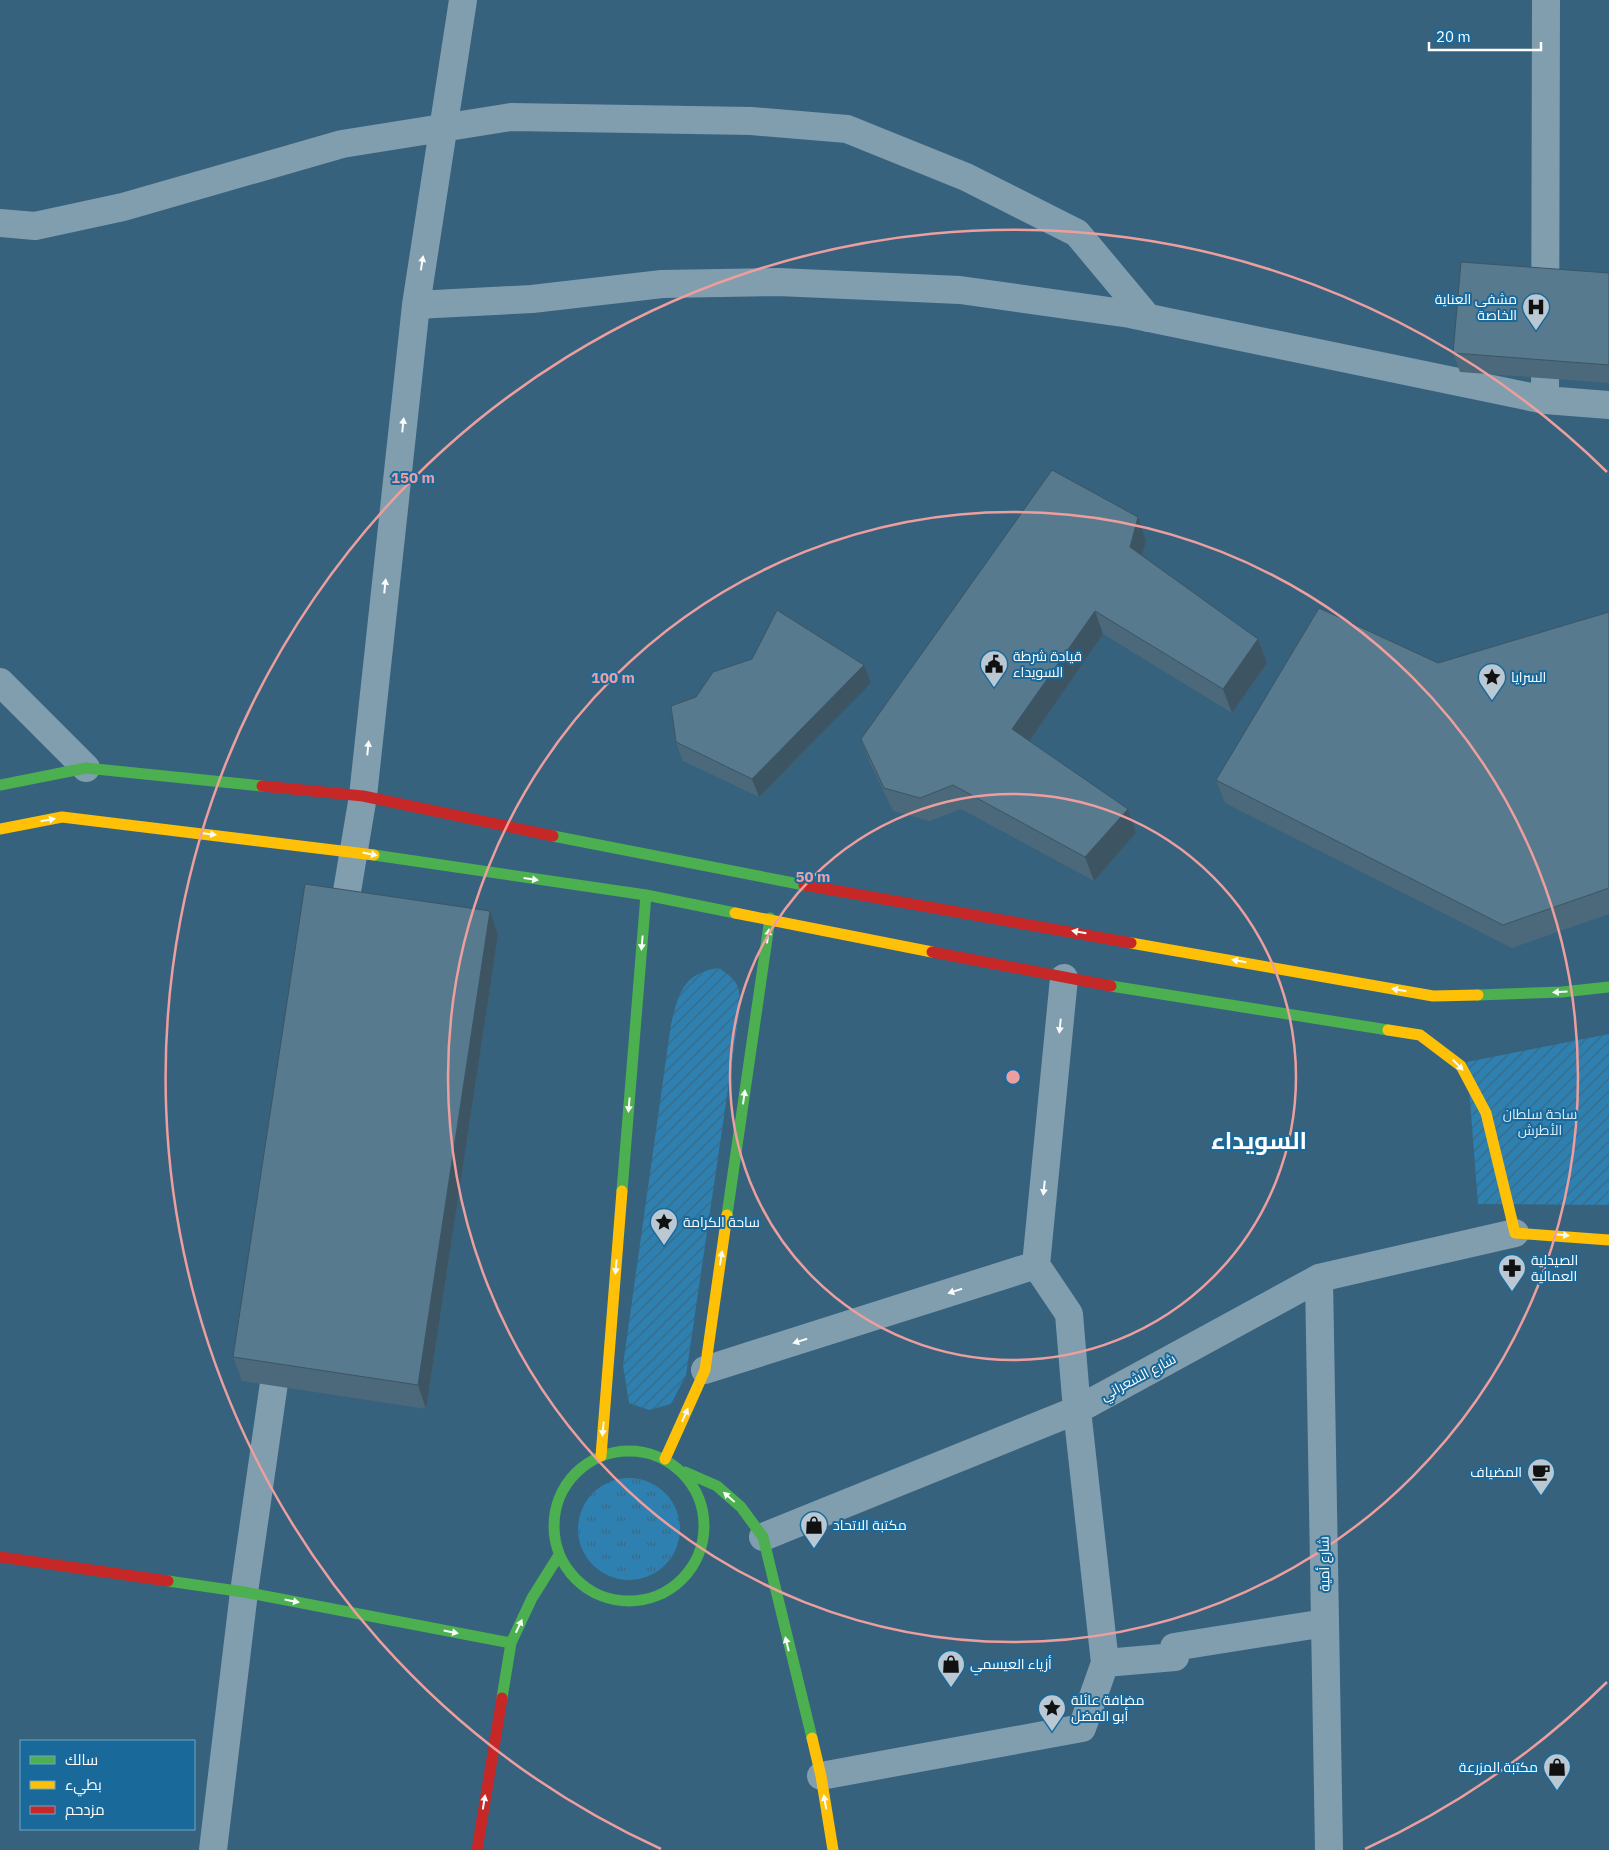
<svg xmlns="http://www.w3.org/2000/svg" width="1609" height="1850" font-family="'IBM Plex Sans',Cairo,sans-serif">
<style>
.grass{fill:url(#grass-tufts)}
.garden{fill:url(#garden-furrows)}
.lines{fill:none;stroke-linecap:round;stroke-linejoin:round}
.street{stroke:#819eaf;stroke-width:28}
.fast{stroke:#4caf50;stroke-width:11}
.slow{stroke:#ffc107;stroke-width:11}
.jam{stroke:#c62828;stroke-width:11}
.wall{fill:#4b697a}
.shaded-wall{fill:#3d5563}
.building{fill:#577a8e;stroke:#3d5563}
.oneway{fill:#f9fafb}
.oneway2{fill:#f6fbf6}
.ring{fill:none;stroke:#ed9e9e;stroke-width:2.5}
.labels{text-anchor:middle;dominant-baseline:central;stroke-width:4;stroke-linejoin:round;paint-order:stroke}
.poi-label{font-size:14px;fill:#fff;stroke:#19699b;text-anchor:start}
.park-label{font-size:14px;fill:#d7eefc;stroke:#19699b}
.street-label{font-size:14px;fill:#fff;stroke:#19699b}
.town-label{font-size:24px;font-weight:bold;fill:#fff;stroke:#19699b}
.centre{fill:#ed9e9e;stroke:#19699b;stroke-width:2.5}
.ring-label{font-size:15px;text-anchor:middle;font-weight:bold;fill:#ed9e9e;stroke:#19699b;stroke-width:4;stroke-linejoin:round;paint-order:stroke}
</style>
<defs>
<pattern id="grass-tufts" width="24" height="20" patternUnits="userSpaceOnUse" patternTransform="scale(1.25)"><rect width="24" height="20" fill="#2e80b0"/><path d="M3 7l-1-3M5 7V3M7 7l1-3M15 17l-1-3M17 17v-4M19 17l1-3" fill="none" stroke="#3c6983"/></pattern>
<pattern id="garden-furrows" width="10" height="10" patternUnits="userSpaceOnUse" patternTransform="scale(1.25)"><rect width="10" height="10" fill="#2e80b0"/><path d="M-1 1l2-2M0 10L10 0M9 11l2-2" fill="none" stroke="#3c6983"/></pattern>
</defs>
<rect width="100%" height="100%" fill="#36627e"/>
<!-- grass -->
<path class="grass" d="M578 1529a51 51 0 1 1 102 0a51 51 0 1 1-102 0Z"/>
<!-- garden -->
<path class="garden" d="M719 968C742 984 740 988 739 1014L686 1375 671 1404 649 1410 629 1403 623 1365 671 1024C679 993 683 973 719 968Z
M1609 1034V1205L1478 1204 1467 1062Z"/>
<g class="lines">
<!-- street -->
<path class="street" d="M0 223 35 226 123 207 342 144 511 117 751 121 847 129 966 177 1077 233 1148 318
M416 305 532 299 662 284 778 282 960 290 1130 314 1545 400 1609 405
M1545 400 1546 0
M0 682 86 768
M341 927 363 796 416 305 463 0
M1319 1278 1329 1850
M705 1370 1036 1265 1064 978
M763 1537 1077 1410 1319 1278 1515 1233
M1105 1663 1175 1657 1174 1647 1325 1623
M821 1776 1082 1728 1105 1663 1077 1410 1069 1314 1036 1265
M213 1850 244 1592 279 1348"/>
<!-- fast -->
<path class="fast" d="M0 785 86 768 262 786
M553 836 804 885
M374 855 646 895 735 913
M1111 986 1388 1030
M1478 995 1562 992 1609 987
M622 1191 646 895
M727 1215 770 918
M554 1526a75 75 0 1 1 150 0a75 75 0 1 1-150 0Z
M685 1472 717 1486 741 1507 763 1537 812 1738
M168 1581 244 1592 511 1643
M502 1698 511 1643 532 1598 559 1555"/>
<!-- slow -->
<path class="slow" d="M0 829 62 817 374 855
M735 913 932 952
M1131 943 1433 996 1478 995
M1388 1030 1420 1035 1461 1066 1486 1113 1515 1233 1609 1240
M601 1456 622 1191
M665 1459 705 1370 727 1215
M812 1738 821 1776 833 1850"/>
<!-- jam -->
<path class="jam" d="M262 786 363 796 553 836
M804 885 1131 943
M932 952 1111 986
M0 1557 168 1581
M477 1850 502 1698"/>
</g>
<!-- wall -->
<path class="wall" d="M1609 273V383L1460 372 1453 353Z
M1138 517 1146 541 1142 556 1258 639 1267 663 1232 713 1103 634 1029 741 1128 809 1136 833 1094 881 961 809 929 821 893 811 870 763 861 739Z
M1609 612V914L1512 948 1225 803 1216 780 1438 663Z
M871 683 759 797 683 761 676 742Z
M490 911 498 935 426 1409 242 1381 233 1357Z"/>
<!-- shaded-wall -->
<path class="shaded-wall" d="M1138 517 1146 541 1138 570 1130 547Z
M1095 611 1103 634 1021 753 1012 729Z
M1258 639 1267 663 1232 713 1223 689Z
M864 665 871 683 759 797 752 779Z
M1128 809 1136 833 1094 881 1085 857Z
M490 911 498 935 426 1409 418 1385Z"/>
<!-- building -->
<path class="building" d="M1461 262 1609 273V365L1453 353Z
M1052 470 1138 517 1130 547 1258 639 1223 689 1095 611 1012 729 1128 809 1085 857 953 785 920 798 884 788 861 739Z
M1319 608 1438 663 1609 612V888L1503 925 1216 780Z
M777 610 864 665 752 779 676 742 671 706 696 697 713 672 752 659Z
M305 884 490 911 418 1385 233 1357Z"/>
<!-- one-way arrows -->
<defs><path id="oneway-solid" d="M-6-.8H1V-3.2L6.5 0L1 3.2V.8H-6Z" transform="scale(1.25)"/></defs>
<g class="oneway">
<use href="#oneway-solid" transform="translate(422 263) rotate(-81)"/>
<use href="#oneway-solid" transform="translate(403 425) rotate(-84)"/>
<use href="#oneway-solid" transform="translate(385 586) rotate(-84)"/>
<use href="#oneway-solid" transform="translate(368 748) rotate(-84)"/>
<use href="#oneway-solid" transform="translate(1060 1026) rotate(96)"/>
<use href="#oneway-solid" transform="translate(1044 1188) rotate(96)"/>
<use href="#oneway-solid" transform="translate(955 1291) rotate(162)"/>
<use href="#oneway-solid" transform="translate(800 1341) rotate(163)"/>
</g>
<g class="oneway2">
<use href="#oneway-solid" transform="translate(48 820) rotate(-10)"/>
<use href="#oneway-solid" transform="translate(209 834) rotate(7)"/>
<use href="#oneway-solid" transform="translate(370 854) rotate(11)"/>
<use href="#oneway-solid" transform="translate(531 879) rotate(8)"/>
<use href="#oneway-solid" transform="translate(1079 932) rotate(-170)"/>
<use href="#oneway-solid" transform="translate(768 936) rotate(-82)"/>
<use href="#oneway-solid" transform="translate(642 943) rotate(95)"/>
<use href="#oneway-solid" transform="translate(1239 961) rotate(-170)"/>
<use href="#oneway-solid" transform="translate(1399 990) rotate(-170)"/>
<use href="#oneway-solid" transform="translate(1560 992) rotate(176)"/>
<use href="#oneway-solid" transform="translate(1458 1065) rotate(46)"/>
<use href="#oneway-solid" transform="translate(744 1097) rotate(-82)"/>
<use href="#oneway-solid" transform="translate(629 1105) rotate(95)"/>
<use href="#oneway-solid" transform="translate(1562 1235) rotate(5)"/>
<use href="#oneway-solid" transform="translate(721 1258) rotate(-82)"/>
<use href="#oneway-solid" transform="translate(616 1267) rotate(95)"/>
<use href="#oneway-solid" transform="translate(685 1415) rotate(-66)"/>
<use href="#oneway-solid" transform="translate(603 1429) rotate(95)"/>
<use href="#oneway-solid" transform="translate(729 1497) rotate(-139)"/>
<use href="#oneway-solid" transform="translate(292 1601) rotate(11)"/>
<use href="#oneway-solid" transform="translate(519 1626) rotate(-65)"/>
<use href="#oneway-solid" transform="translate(451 1632) rotate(11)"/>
<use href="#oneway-solid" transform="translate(787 1644) rotate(-104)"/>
<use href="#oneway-solid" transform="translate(484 1802) rotate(-81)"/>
<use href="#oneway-solid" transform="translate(825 1802) rotate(-100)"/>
</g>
<!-- distance rings -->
<g class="ring">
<circle cx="1013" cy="1077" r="283"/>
<circle cx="1013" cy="1077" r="565"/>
<path d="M1607 1682A848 848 0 0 1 1365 1849M661 1849A848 848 0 1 1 1607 472"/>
</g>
<!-- icons -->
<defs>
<g id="hospital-pin" transform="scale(1.4375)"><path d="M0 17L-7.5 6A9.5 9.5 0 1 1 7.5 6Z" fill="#b9c8d2" stroke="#19699b"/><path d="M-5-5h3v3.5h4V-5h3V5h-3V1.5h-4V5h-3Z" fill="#111"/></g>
<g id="civic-pin" transform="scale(1.4375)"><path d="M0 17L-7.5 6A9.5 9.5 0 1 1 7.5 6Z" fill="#b9c8d2" stroke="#19699b"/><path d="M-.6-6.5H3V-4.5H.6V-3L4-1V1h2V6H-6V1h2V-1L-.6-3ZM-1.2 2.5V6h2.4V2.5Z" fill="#111"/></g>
<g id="sight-pin" transform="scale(1.4375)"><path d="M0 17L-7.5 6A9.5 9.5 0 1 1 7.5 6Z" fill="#b9c8d2" stroke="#19699b"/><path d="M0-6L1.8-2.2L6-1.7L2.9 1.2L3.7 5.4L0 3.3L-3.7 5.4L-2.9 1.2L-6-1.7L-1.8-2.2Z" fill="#111"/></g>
<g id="pharmacy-pin" transform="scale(1.4375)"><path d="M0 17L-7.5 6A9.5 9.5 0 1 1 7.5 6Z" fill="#b9c8d2" stroke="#19699b"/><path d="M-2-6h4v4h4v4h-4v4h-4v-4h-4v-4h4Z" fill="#111"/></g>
<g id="cafe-pin" transform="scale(1.4375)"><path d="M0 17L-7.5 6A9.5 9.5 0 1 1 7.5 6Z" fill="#b9c8d2" stroke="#19699b"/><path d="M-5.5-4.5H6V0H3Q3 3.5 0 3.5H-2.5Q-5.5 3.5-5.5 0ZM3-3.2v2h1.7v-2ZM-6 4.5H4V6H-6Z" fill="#111"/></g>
<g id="shop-pin" transform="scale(1.4375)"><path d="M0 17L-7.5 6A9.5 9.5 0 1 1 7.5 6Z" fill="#b9c8d2" stroke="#19699b"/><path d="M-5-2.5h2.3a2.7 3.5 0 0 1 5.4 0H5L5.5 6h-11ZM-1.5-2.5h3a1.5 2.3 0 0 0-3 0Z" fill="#111"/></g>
</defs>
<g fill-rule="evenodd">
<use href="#hospital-pin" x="1536" y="307"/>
<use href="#civic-pin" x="994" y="664"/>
<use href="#sight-pin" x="1492" y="677"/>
<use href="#sight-pin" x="664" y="1222"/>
<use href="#pharmacy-pin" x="1512" y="1268"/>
<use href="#cafe-pin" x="1541" y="1472"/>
<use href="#shop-pin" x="814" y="1525"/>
<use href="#shop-pin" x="951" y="1664"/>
<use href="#sight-pin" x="1052" y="1708"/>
<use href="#shop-pin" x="1557" y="1767"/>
</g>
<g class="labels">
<!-- poi labels -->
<g class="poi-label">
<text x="1517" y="299" text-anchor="end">مشفى العناية<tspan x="1517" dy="16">الخاصة</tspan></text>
<text x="1013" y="656">قيادة شرطة<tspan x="1013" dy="16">السويداء</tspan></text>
<text x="1511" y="677">السرايا</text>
<text x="683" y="1222">ساحة الكرامة</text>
<text x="1531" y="1260">الصيدلية<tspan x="1531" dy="16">العمالية</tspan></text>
<text x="1522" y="1472" text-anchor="end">المضياف</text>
<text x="833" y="1525">مكتبة الاتحاد</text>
<text x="970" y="1664">أزياء العيسمي</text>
<text x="1071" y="1700">مضافة عائلة<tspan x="1071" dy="16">أبو الفضل</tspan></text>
<text x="1538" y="1767" text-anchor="end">مكتبة المزرعة</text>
</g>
<!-- park labels -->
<g class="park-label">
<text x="1540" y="1114">ساحة سلطان<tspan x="1540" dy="16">الأطرش</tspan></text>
</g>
<!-- street labels -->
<g class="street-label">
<text transform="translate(1138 1377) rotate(-28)">شارع الشعراني</text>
<text transform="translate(1324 1564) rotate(-91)">شارع أمية</text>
</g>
<!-- town labels -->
<g class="town-label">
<text x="1259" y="1140">السويداء</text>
</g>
</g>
<circle cx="1013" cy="1077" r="8" class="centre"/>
<g class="ring-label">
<text x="413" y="483">150 m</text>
<text x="613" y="683">100 m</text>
<text x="813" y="882">50 m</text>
</g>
<!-- legend -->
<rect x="20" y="1740" width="175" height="90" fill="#19699b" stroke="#75a5c3"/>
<rect x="30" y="1756" width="25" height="8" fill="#4caf50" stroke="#75a5c3"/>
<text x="65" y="1765" font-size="15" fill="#ffffff">سالك</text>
<rect x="30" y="1781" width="25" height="8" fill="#ffc107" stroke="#75a5c3"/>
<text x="65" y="1790" font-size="15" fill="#ffffff">بطيء</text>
<rect x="30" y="1806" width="25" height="8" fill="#c62828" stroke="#75a5c3"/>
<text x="65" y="1815" font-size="15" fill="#ffffff">مزدحم</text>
<!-- scale -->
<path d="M1429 42v8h112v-8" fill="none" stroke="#ffffff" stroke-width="2.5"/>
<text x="1436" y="42" font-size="15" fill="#ffffff" stroke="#19699b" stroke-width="4" paint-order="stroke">20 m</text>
</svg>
